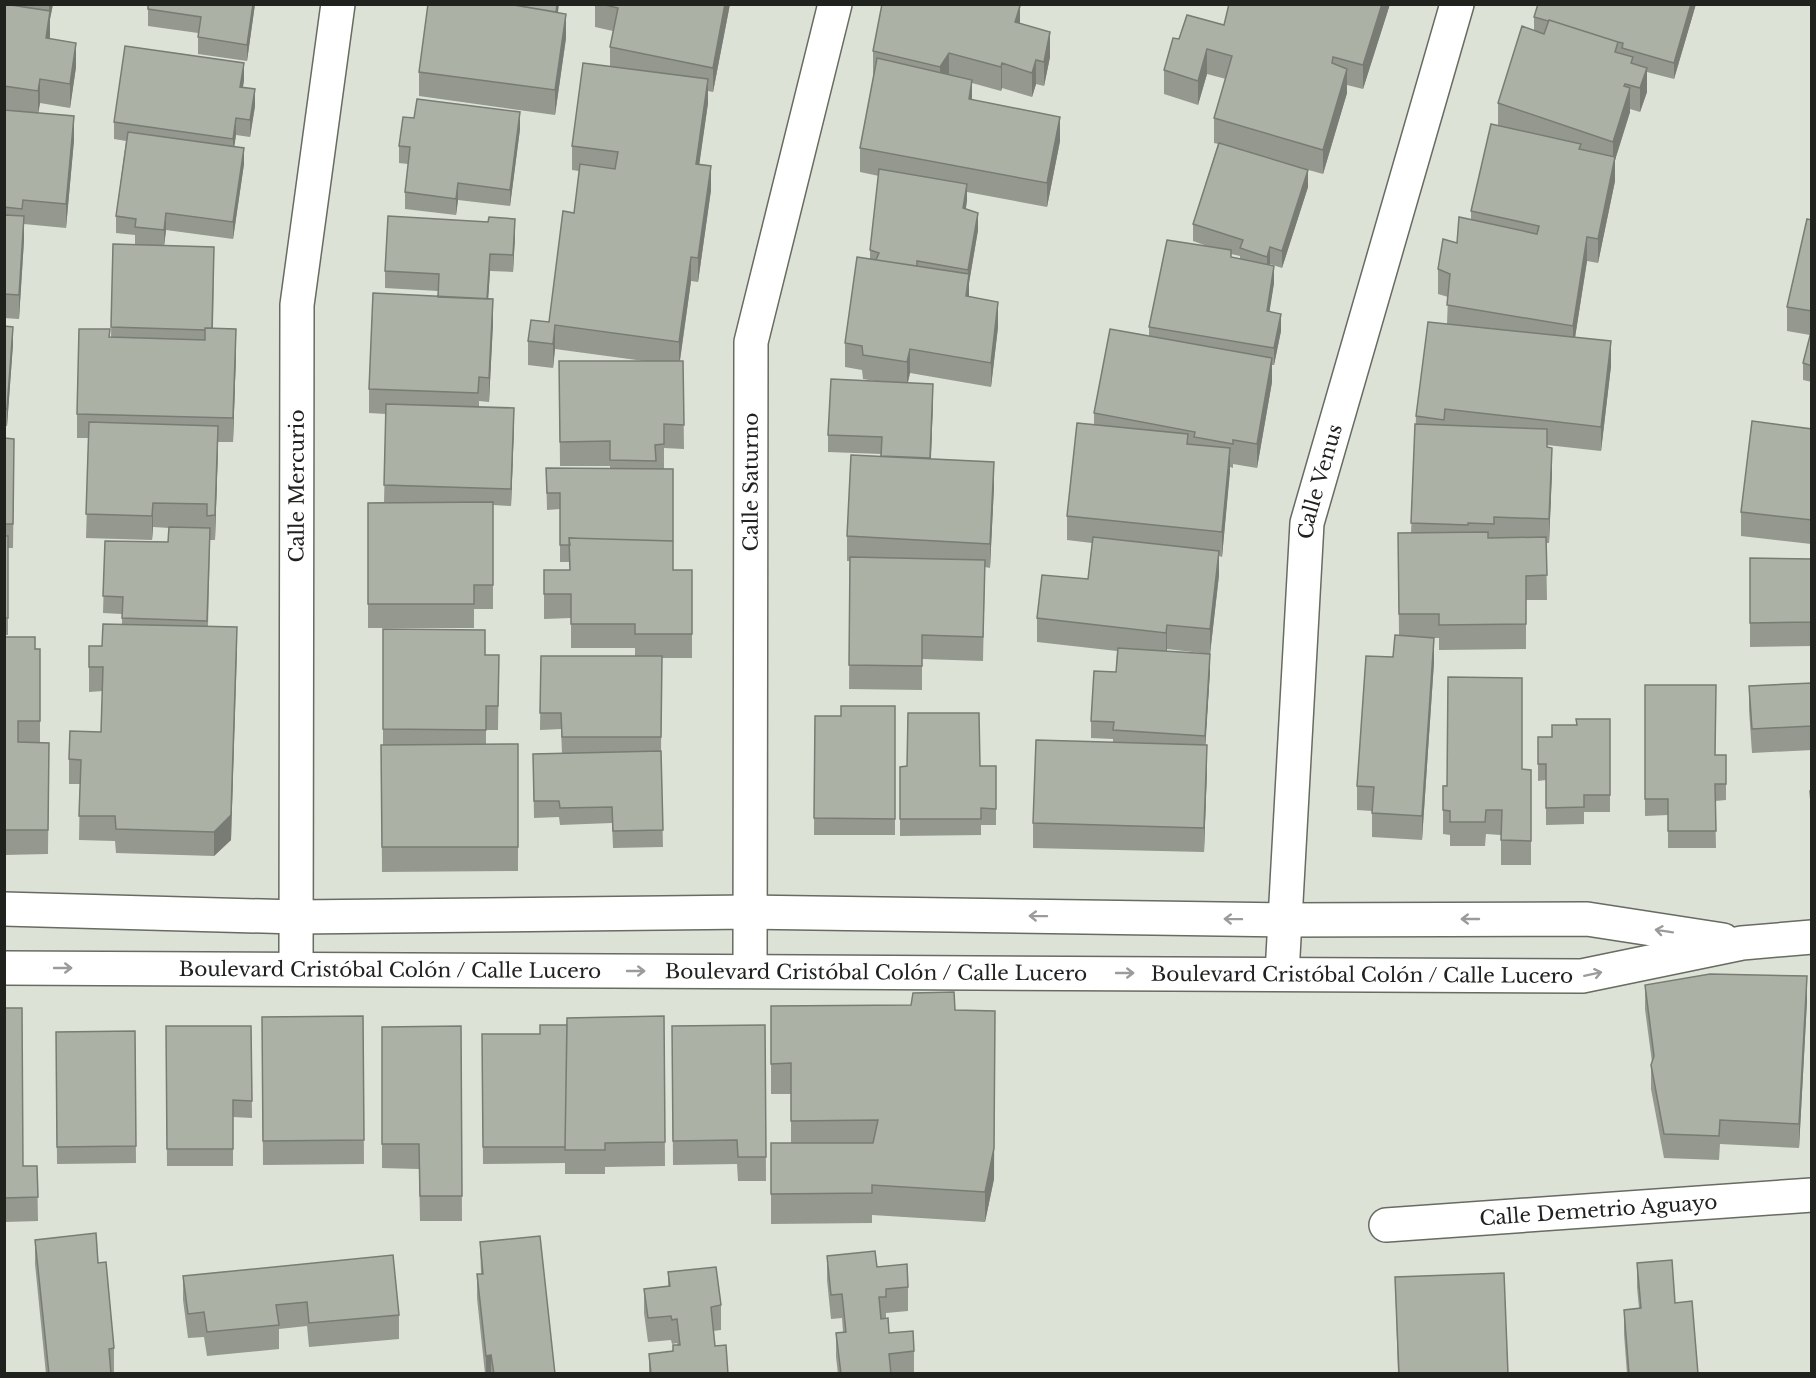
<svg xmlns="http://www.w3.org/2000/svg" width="1816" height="1378" font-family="'Libre Baskerville',serif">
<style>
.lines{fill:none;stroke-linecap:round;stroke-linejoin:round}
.minor-casing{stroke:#676b61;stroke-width:36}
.minor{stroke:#fff;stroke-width:33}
.wall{fill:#94988f;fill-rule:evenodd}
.shaded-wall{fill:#787c74}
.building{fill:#acb1a6;stroke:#787c74;stroke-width:1.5}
.oneway{stroke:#9b9c9a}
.labels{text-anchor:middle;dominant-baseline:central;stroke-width:5;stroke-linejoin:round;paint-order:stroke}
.street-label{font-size:20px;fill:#20221e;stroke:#fff}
</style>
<rect width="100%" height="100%" fill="#dde2d7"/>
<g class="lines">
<!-- minor casing -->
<g class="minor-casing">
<g id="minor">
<path d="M4 909 296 917 750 912 1283 920 1587 919 1723 940"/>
<path id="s1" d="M4 968 1582 976 1742 943 1812 937"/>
<path id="s2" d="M296 969 297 305 338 4"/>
<path id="s3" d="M750 971 751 342 835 4"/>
<path id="s4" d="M1282 974 1307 523 1457 4"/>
<path id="s5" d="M1386 1225 1812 1195"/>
</g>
</g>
<!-- minor -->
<use href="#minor" class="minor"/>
</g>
<!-- wall -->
<path class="wall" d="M4 4H53L50 19V38L76 67 70 108 40 103 38 113 74 140 66 228 24 224V240L19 319 4 318Z
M255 4 247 61 198 54V33L148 26V9Z
M595 4H730L713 92 708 91V103L699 164 711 190 698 282 691 281 680 361H683L684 449 664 448V468L673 570 692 634V658H662L661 754 663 847 613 848 612 823 560 825 559 817 534 818 533 754H562L561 729 540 730 541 656H635V648H571V618L544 619V570H570L569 562H560V509L547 510 546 468H610V466H560L559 361H644L555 349 553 368 528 365V341L549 322 574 213 579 171 572 170V146L610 67V47L613 31 595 27Z
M1229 4H1390L1363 89 1347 85V93L1323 174 1280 162 1308 187 1282 268 1270 264V265L1274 283 1269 311 1281 331 1274 365H1272V382L1257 468 1233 464V468L1230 467 1222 557 1219 556V575L1210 654 1167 649V651L1210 671 1205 745 1207 769 1204 852 1033 848V823L1113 742V739L1091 738V721L1116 672 1117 651 1037 642V618L1088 579 1092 543 1067 540V516L1094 425V413L1149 336V327L1210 247 1193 241V224L1218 144 1214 143V118L1226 79 1207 74 1198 105 1164 94V70L1179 39 1224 25ZM1231 254 1240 256V259L1231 257Z
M1696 4 1674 79 1647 72V92L1640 112 1630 109V112L1615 160V181L1598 263 1587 261 1575 338 1611 366 1601 451 1547 445 1552 472 1549 543H1546L1547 600H1526V649L1439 650V638H1434V662L1422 840 1372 837V811L1357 810V786L1399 635 1398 533H1411L1416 416 1447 324 1448 297 1438 294V269L1457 243 1471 219V211L1498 125V103L1534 30V17Z
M558 13 566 38 555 115 419 96V72Z
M1020 24 1050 57 1044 86 1036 84 1032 97 1002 88 1001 91 972 83V99L1060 141 1047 207 967 192 966 209 978 230 969 283V296L998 327 991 387 910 373 908 382 933 400 931 459 994 486 990 568 985 567 983 661 922 659V690L849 689 850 561H847V536L881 454 828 452V435L875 381 863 379 862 370 845 367V343L870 259V250L879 176 860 172V148L874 75H873V51Z
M244 80 243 87 255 106 250 137 236 135 234 146 244 164 233 239 166 230 164 245 214 264 213 328 236 353 233 442H218L215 540H210L208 627 237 652 231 840 214 856 116 853 115 841 79 840 80 784H69V759L101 732 103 691 89 692V646H102L122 624V614L103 613 105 541 168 542 169 528 153 527 152 540 86 538 89 438H77V414L110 337H111L113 244 142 245 135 244V235L116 233V216L126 141 114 139V122Z
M520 129 510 206 458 200 456 215 405 209V192L408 164 399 163V146Z
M1812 220V382L1803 380V363L1810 335 1787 331V307Z
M515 236 513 272 490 271 488 299 493 323 489 402 479 401V407L514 425 511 506 493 505V609H474V628H368V503L384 502 386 414 369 413V389L438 297V291L385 288V271Z
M4 326 13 344 7 426H4Z
M1812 429V646L1750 647V558L1811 559V544L1741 536V512Z
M4 438 14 463 13 548H8V635H4Z
M383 629 485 655H499L498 730H486V744H518V871L382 872 381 745H383Z
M4 637 35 649H40V742L49 743 48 854 4 855Z
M1812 683V750L1752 753 1749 710V686Z
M1645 685 1715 755H1726V800L1715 801 1716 848H1668V815L1645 816Z
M895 706V835H814L815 716H841Z
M1610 719V812H1584V824L1546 825V780L1538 781V737H1552L1576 725Z
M996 766V825H981V835L900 836V767Z
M1522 769 1531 770V865H1501V835L1486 834 1485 846H1450V835L1443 834V786Z
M1810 791H1812V837L1810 815Z
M1645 985 1807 1001 1799 1148 1720 1144 1719 1160 1664 1158 1651 1089V1065L1652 1062 1645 1009Z
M771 1006 955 1010 994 1179 985 1222 872 1215V1223L771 1224V1143H791V1094H771Z
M4 1008 23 1166H37L38 1221 4 1222Z
M363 1016 364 1164 263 1165 262 1017Z
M664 1016 665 1166 605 1167V1174H565V1161V1163L483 1164 482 1034H540L567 1025Z
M765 1025 766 1181H738L737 1164 673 1165 672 1026Z
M166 1026H251L252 1118 233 1117V1166H167Z
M461 1026 462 1221H420L419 1169 382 1168V1027Z
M135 1031 136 1163 57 1164 56 1032Z
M35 1240 98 1263 114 1348V1372L111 1374H46L35 1264Z
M480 1242 555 1374H485L477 1298V1274H481Z
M827 1256 877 1267 908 1287V1311L886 1313V1319L889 1333 914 1351V1374H838L836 1357V1333L843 1332 842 1318 831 1319 827 1280Z
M1637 1263 1675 1303 1698 1374H1627L1624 1334V1310L1639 1308 1637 1287Z
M668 1272 721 1305V1330L713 1331 715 1346 728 1374H649V1354L673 1351V1345H677V1343L672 1344 671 1340 648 1342 644 1313V1289L668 1286Z
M183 1276 399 1315V1339L309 1347 307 1326 279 1329V1349L207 1356 204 1337 188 1338 183 1300Z
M1395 1277 1508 1374H1398Z"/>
<!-- shaded-wall -->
<path class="shaded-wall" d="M49 4H53L50 19V35L46 62V38L49 21Z
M253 4H255L247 61V45Z
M557 4H559L555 36V19Z
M725 4H730L713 92V68Z
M1382 4H1390L1363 89V65Z
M1691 4H1696L1674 79V63Z
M1020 6V30L1015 22Z
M566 14V38L555 115V90Z
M1050 32V57L1044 86V62Z
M76 43V67L70 108V84Z
M1207 49V74L1198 105V81Z
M949 53V77L940 91V67Z
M1036 60V84L1032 97V73Z
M244 63V80L240 104V87Z
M1002 63V88L1001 91V67Z
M1647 68V92L1640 112V88Z
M1347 69V93L1323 174V150Z
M40 79V103L38 115V91Z
M708 79V103L696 188V164Z
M972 80V105L969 99Z
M1625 84V103L1630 88V112L1615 160V181L1598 263V239L1613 166V142Z
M255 89V106L250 137V120Z
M520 112V129L510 206V190Z
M74 116V140L66 228V204Z
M1060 117V141L1047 207V183Z
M236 118V135L233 156V139Z
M244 148V164L233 239V222Z
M711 166V190L698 282V258Z
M1308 170V187L1282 268V251Z
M458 183V200L456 215V199Z
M967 184V201L963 225V208Z
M166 213V230L164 247V230Z
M978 213V230L969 283V298L966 296 968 270Z
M24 216V240L19 319V295Z
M515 219V236L513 272V255Z
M1587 237V261L1573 350V326Z
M1270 247V264L1267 274V257Z
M490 254V271L487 317V300Z
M691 257V281L679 366V342Z
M1274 266V283L1267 328V311Z
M493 299V323L489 402V378Z
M998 302V327L991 387V363Z
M1281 314V331L1274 365V348Z
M555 325V349L553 368V344Z
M13 327V344L7 426V409Z
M236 329V353L233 442V418Z
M1611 341V366L1601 451V427Z
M910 349V373L907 386V362Z
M1272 358V382L1257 468V444Z
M933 384V400L930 480V463Z
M514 408V425L511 506V489Z
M218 426V450L215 540V515Z
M1230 448V472L1222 557V532Z
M1552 448V472L1549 543V519Z
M994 462V486L990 568V544Z
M153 503V527L152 540V516Z
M1219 551V575L1210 654V629Z
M1167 625V649L1166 657V633Z
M237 627 231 840 214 856V832Z
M1434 638V662L1422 840V816Z
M1210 654V671L1205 753V736Z
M1207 745V769L1204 852V828Z
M1807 976V1001L1799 1148V1124Z
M995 1011 994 1179 985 1222V1192Z
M491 1355V1374H486V1356Z"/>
<!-- building -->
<path class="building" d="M4 4 50 11 46 38 76 43 70 84 40 79 38 91 4 86Z
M148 4H253L247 45 198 37 201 17 148 9Z
M428 4H508L566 14 555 90 419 72Z
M508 4H557L556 12Z
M601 4H725L713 68 610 47 618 8Z
M882 4H1015L1020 6 1015 22 1050 32 1044 62 1036 60 1032 73 1002 63 1001 67 949 53 940 67 873 51Z
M1229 4H1382L1363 65 1333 57 1332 63 1347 69 1323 150 1214 118 1232 56 1207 49 1198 81 1164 70 1173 38 1179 39 1187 15 1224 25Z
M1538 4H1691L1674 63 1622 48 1623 43 1618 42 1549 20 1548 21 1534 17Z
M1549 20 1618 42 1615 52 1633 57 1631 63 1647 68 1640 88 1625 84 1624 86 1630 88 1613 142 1498 103 1522 26 1544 34Z
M125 46 244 63 240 87 255 89 250 120 236 118 233 139 114 122Z
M877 58 972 80 969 99 1060 117 1047 183 860 148Z
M583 63 708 79 696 164 711 166 698 258 691 257 679 342 555 325 553 344 528 341 531 320 549 322 563 211 574 213 580 164 615 169 618 152 572 146Z
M417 99 520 112 510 190 458 183 456 199 405 192 410 147 399 146 403 117 414 118Z
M4 110 74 116 66 204 23 200 22 209 4 207Z
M1491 124 1581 144 1579 149 1615 157 1598 239 1587 237 1573 326 1447 305 1450 274 1438 269 1443 239 1457 243 1459 217 1537 234 1539 226 1471 211Z
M128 132 244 148 233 222 166 213 164 230 135 227 136 219 116 216Z
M1219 143 1308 170 1282 251 1270 247 1267 257 1240 248 1243 240 1193 224Z
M879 169 967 184 963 208 978 213 968 270 917 261V266L876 260 879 253 870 250Z
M4 215 24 216 19 295 4 294Z
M388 216 488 222 489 217 515 219 513 255 490 254 487 299 438 297 439 274 385 271Z
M1807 219 1812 220V311L1787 307Z
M1167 240 1231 250V257L1274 266 1267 311 1281 314 1274 348 1149 327Z
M113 244 214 247 212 328H205V330L111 327Z
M857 257 969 274 966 296 998 302 991 363 910 349 907 362 863 355 862 346 845 343Z
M373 293 493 299 489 378 479 377 478 393 369 389Z
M1428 322 1611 341 1601 427 1445 409 1444 420 1416 416Z
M4 326 13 327 7 409H4Z
M205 328 236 329 233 418 77 414 79 329H110L109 337 205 340Z
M1812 328V366L1803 363Z
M1110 329 1272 358 1257 444 1233 440V444L1194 437 1195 432 1094 413Z
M559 361H683L684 425 664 424V444L655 445 656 461 610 460V441L560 442Z
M831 379 933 384 930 458 881 456 882 437 828 435Z
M386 404 514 408 511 489 384 485Z
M1752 421 1812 429V520L1741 512Z
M89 422 218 426 215 515 207 516V504L153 503 152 516 86 514Z
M1077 423 1188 434 1187 444 1230 448 1222 532 1067 516Z
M1415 424 1547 429V447L1552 448 1549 519 1494 517V524L1468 523V525L1411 523Z
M4 438 14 439 13 524H4Z
M851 455 994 462 990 544 847 536Z
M546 468 673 469V541L569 538 570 545H560V493H547Z
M493 502V585H474V604H368V503Z
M169 527 210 528 207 621 122 618 123 597 103 596 105 541 168 542Z
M1488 532V538L1546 537 1547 575 1526 576V624L1439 625V614H1399L1398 533Z
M4 536H8V618H4Z
M1811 536 1812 622 1750 623V558L1811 559Z
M1093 537 1219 551 1210 629 1167 625 1166 633 1037 618 1042 575 1088 579Z
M569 538 673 541V570H692V634H635V624H571V594H544V570H570Z
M850 557 985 560 983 637 922 635V666L849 665Z
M103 624 237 627 231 815 214 832 116 829 115 816H79L81 760 69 759 70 731 101 732 103 667H89V646H102Z
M383 629 485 630V655H499L498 706H486V730L383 729Z
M1395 635 1434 638 1422 816 1372 813 1374 787 1357 786 1366 656 1393 657Z
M4 637H35V649H40V721H18V742L49 743 48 830H4Z
M1118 648 1210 654 1205 736 1113 730 1114 722 1091 721 1094 671 1116 672Z
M541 656H662L661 737H562L561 713H540Z
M1448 677 1522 678V769L1531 770V841L1501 840 1502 810H1486L1485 822H1450V811L1443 810V786H1447Z
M1812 683V726L1752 729 1749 686Z
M1645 685H1716L1715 755H1726V784H1715L1716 831H1668V799H1645Z
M841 706H895V819L814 818 815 716H841Z
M908 713H979L980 766H996V809L981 808V819H900V767L907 766Z
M1576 719H1610V795H1584V807L1546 808V764H1538V737H1552V725H1577Z
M1036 740 1207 745 1204 828 1033 823Z
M518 744V847H382L381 745Z
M661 751 663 830 613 831 612 807 560 808 559 801H534L533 754Z
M1810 791H1812V813Z
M1710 974 1807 976 1799 1124 1720 1120 1719 1136 1664 1134 1651 1065 1654 1056 1645 985Z
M954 992 955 1010 995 1011 994 1148 985 1192 872 1185V1193L771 1194V1143H873L878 1120 791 1121V1063L771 1064V1006L911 1005 913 993Z
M4 1008H22L23 1166H37L38 1197 4 1198Z
M363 1016 364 1140 263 1141 262 1017Z
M664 1016 665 1142 605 1143V1150H565L567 1018Z
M540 1025H567L565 1147H483L482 1034H540Z
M765 1025 766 1157H738L737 1140 673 1141 672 1026Z
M166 1026H251L252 1101 233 1100V1149H167Z
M461 1026 462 1196H420L419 1144H382V1027Z
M135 1031 136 1146 57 1147 56 1032Z
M96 1233 98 1263 106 1262 114 1348 109 1349 111 1374H49L35 1240Z
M540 1236 555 1374H494L491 1355 486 1356 477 1274H483L480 1242Z
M875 1251 877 1267 907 1264 908 1287 886 1289V1297H879L881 1319 888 1318 889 1333 913 1331 914 1351 889 1354 891 1374H841L836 1333 846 1332 842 1294 831 1295 827 1256Z
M393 1255 399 1315 309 1323 307 1302 276 1305 279 1325 207 1332 204 1312 188 1314 183 1276Z
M1672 1260 1675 1303 1692 1301 1698 1374H1629L1624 1310 1641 1308 1637 1263Z
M716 1267 721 1305 711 1307 715 1346 726 1345 728 1374H651L649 1354 673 1351V1345H680L677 1319 672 1320 671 1316 648 1318 644 1289 670 1286 668 1272Z
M1504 1273 1508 1374H1399L1395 1277Z"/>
<!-- one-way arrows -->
<defs><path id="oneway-shaft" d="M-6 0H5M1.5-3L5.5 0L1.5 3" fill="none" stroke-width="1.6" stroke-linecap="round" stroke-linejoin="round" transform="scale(1.5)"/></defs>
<g class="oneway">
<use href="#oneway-shaft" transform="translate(1038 916) rotate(-179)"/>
<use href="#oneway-shaft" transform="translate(1233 919) rotate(-179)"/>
<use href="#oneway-shaft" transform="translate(1470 919) rotate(180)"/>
<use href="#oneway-shaft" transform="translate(1664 931) rotate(-171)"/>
<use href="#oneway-shaft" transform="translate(63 968)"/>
<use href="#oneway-shaft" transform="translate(636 971)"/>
<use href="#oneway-shaft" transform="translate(1125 973)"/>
<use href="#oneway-shaft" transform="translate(1593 974) rotate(-12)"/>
</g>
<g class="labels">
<!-- street labels -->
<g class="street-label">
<text stroke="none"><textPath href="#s4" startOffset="495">Calle Venus</textPath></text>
<text stroke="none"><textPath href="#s3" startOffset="489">Calle Saturno</textPath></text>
<text stroke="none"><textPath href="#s2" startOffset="483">Calle Mercurio</textPath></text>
<text stroke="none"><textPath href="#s1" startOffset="386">Boulevard Cristóbal Colón / Calle Lucero</textPath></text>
<text stroke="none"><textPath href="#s1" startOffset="872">Boulevard Cristóbal Colón / Calle Lucero</textPath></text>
<text stroke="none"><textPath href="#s1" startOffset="1358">Boulevard Cristóbal Colón / Calle Lucero</textPath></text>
<text stroke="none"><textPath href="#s5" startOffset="213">Calle Demetrio Aguayo</textPath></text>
</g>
</g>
<!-- border -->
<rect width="1816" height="1378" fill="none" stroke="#20221e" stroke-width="12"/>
</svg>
